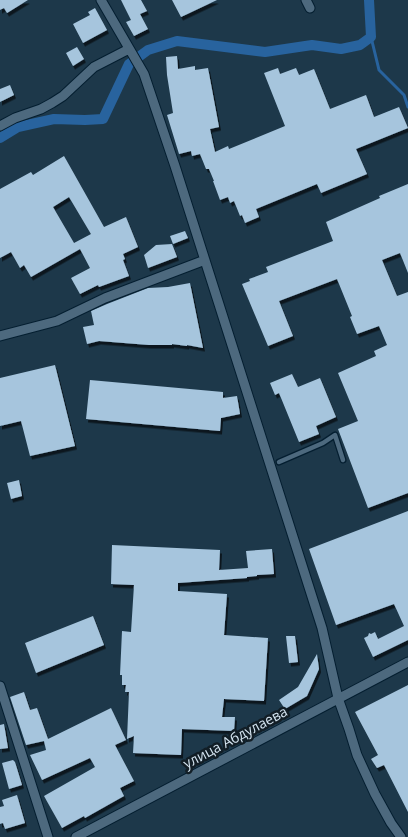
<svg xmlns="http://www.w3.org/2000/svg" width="408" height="837" font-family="'Open Sans',sans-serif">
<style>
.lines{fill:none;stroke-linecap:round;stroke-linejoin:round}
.stream{stroke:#28639e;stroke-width:3}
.canal{stroke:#28639e;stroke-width:10}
.building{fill:#a6c5dd;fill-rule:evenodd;filter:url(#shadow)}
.lane-casing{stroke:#041e30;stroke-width:7}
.street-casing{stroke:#041e30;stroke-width:11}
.lane{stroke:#4d697e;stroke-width:4.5}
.street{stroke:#4d697e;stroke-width:9}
.labels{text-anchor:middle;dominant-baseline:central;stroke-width:5;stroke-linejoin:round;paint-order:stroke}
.street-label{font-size:14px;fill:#d6e6f2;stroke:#121e26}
</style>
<defs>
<filter id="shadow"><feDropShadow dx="2" dy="3.5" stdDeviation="0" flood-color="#0009"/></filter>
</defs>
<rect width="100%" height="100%" fill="#1d384a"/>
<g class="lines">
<!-- stream -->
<path class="stream" d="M371 37 379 70 404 95 408 107"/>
<!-- canal -->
<path class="canal" d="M0 138 18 127 54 119 85 120 103 119 129 64 148 50 177 41 265 52 312 45 341 49 360 45 371 37 369 0"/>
</g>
<!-- building -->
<path class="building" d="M0 0H28L7 13 4 8 0 10Z
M121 0H141L147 11 140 14 148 29 134 36 126 22 131 20Z
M172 0H217L181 17Z
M95 8 107 30 83 43 73 24 90 15 88 12Z
M77 47 84 59 73 66 66 53Z
M177 56 178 69 195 66V70L208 68 219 127 210 129 215 152 228 146 229 149 285 126 264 73 278 68 280 74 296 68 299 75 314 69 330 109 366 95 374 117 399 107 408 128 356 149 367 174 321 193 317 184 256 209 259 217 245 223 242 215 240 216 234 201 230 203 228 197 220 200 213 181H214L209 169H206L200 154 192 156 191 151 179 154 167 115 173 113 167 75 166 57Z
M10 85 14 95 0 102V89Z
M64 156 104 227 126 217 138 247 123 254 125 259 123 260 129 276 99 287 98 285 80 294 71 278 90 268 80 249 31 277 24 265 20 268 11 252 0 258V189L31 172 33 175ZM69 197 91 234 74 243 53 207Z
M408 184V273L400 253 382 260 397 296 408 292V493L368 508 338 429 358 421 338 373 376 356 374 351 387 345 379 326 357 334 350 317 352 316 337 279 279 301 293 336 268 346 242 284 250 281 249 279 268 272 266 267 333 241 326 222 380 198 379 196Z
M185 231 188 238 173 244 170 236Z
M172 244 177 257 148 268 144 255 156 245Z
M190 283 203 348 187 345V346L172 344V345H149L99 341 87 344 83 327 94 325 91 311 107 304 148 288 168 287Z
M55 365 75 446 30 456 21 421 0 426V378Z
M292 374 298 387 320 378 336 417 316 426 319 434 299 442 279 393 275 395 270 383Z
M90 380 223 392V398L237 396 240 414 221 418 220 431 86 419Z
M19 480 22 496 11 499 7 483Z
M408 511V640L373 657 364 638 368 636 369 633 371 634 375 632 378 639 404 626 394 604 336 625 309 549Z
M112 545 220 550 219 570 248 568 246 551 272 549 274 574 257 575V576L247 577V578L178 583V591L227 594 224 635 268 638 264 701 224 699 222 717H235L234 731 182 729 181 755 133 753 134 736 127 739 129 692H125L126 685H122V675H120L122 631 131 632 134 585 111 584Z
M93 616 104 645 36 673 25 643Z
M286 636H295L298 662 289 663Z
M317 654 319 669 307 696 285 709 279 700 298 687Z
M408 685V812L384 765 377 768 371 759 378 755 355 712Z
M24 692 30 710 37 708 48 739 111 708 126 740 115 745 134 781 120 788 124 796 85 818 84 816 62 828 44 796 95 767 90 758 42 780 30 755 46 750 44 741 26 745 10 697Z
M4 724 8 748 0 749V725Z
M13 760 15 762 22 785 9 789 2 763Z
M17 795 25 823 5 829 3 823 0 824V807L4 806 2 800Z"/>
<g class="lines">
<!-- lane casing -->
<g class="lane-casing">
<path id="lane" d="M279 462 323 443 335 435 343 460"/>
</g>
<!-- street casing -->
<g class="street-casing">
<path id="street" d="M101 0 144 74 175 166 322 628 338 698 349 729 357 755 375 794 391 823 401 837
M306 0 310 8
M0 126 15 118 41 109 52 103 63 96 94 67 129 49
M0 336 57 321 105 298 205 260
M0 686 48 837
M76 837 408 662"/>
</g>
<!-- lane -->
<use href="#lane" class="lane"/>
<!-- street -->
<use href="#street" class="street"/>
</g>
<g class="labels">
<!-- street labels -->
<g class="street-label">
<text transform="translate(235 737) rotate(-28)">улица Абдулаева</text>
</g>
</g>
</svg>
